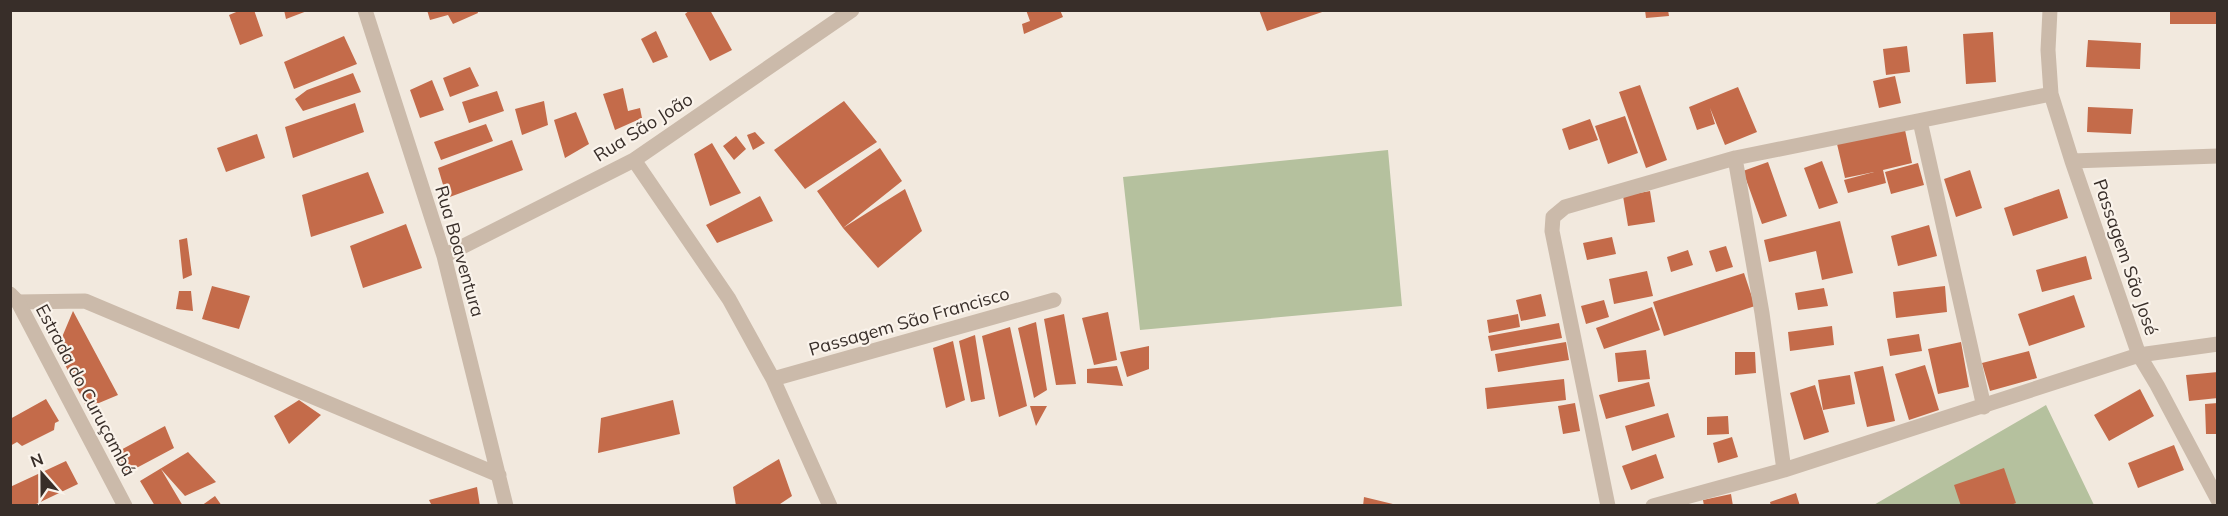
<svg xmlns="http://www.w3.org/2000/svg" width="2228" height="516" font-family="Mulish,sans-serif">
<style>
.green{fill:#b5c19e}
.building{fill:#c46b4a}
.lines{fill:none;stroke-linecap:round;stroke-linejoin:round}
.minor{stroke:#cbbaaa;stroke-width:15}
.tertiary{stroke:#cbbaaa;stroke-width:15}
.labels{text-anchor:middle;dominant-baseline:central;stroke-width:4.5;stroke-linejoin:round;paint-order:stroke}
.street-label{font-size:18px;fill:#382e29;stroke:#faf3eb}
</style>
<rect width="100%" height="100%" fill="#f2e9de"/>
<!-- green -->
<path class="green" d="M1388 150 1402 306 1140 330 1123 177Z
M2046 405 2094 505 1872 506Z"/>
<!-- building -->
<path class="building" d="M241 10H254L263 36 240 45 229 15Z
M284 10H307V11L286 19Z
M427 10H477L478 13 453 24 448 15 430 20Z
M690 10H710L732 50 710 61 685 14Z
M1026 10H1060L1063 17 1024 34 1022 24 1030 21Z
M1259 10H1325V11L1267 31Z
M1645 10H1668L1669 16 1646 18Z
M2170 10H2218V24H2170Z
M656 31 668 57 653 63 641 39Z
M1993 32 1996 82 1966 84 1963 34Z
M344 36 357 64 294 89 284 62Z
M2088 40 2141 43 2140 69 2086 67Z
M1907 46 1910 72 1886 75 1883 49Z
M470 67 479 86 450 97 443 78Z
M353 73 361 92 303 111 295 99 307 90Z
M1895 76 1901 103 1879 108 1873 81Z
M432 80 444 110 420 118 410 90Z
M1640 85 1667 160 1646 168 1619 92Z
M1738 87 1757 132 1725 145 1710 108 1715 124 1697 130 1689 107Z
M623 88 628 111 640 108 642 118 615 130 603 94Z
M497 91 504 111 469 123 462 102Z
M544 101 548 125 522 135 515 109Z
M844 101 877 142 805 189 774 150Z
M355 103 364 132 293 158 285 127Z
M2088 107 2133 109 2131 134 2087 132Z
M576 112 589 144 565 158 554 120Z
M1625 116 1638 153 1608 164 1595 126Z
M1590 119 1598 140 1569 150 1562 129Z
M486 124 493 141 441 160 434 142Z
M1905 130 1912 163 1883 170 1886 183 1848 193 1844 180 1874 172 1845 178 1837 144Z
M755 132 765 143 753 150 747 135Z
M257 134 265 158 226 172 217 148Z
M736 136 746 149 734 160 723 146Z
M512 140 523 170 447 198 438 168Z
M712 143 741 193 710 206 694 154Z
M880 148 902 181 843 228 905 189 922 231 878 268 843 228 817 191Z
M1822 161 1838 203 1819 209 1804 168Z
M1768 162 1787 216 1762 224 1743 171Z
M1918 163 1924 185 1891 194 1885 172Z
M1970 170 1982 208 1956 217 1944 179Z
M368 172 384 213 311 237 302 195Z
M2059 189 2068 218 2013 236 2004 208Z
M1650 191 1655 222 1628 226 1623 196Z
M760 196 773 221 717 243 706 225Z
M1840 221 1853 273 1822 280 1816 251 1769 262 1764 240Z
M406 224 422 268 363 288 350 246Z
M1929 225 1937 256 1898 266 1891 236Z
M1612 237 1616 254 1587 260 1583 243Z
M187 238 192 275 183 279 179 240Z
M1726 246 1733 267 1716 272 1709 251Z
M1688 250 1693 265 1671 272 1667 257Z
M2086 256 2092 279 2042 292 2036 270Z
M1647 271 1653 296 1614 304 1609 279Z
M1744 273 1755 306 1664 336 1653 302Z
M212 286 250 296 239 329 202 319Z
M1945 286 1947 312 1896 318 1893 292Z
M1824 288 1828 306 1798 310 1795 293Z
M179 291H191L193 311 176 309Z
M1541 294 1546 316 1521 321 1516 300Z
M2074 295 2085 327 2029 346 2018 314Z
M1604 300 1609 317 1586 324 1581 306Z
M1652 307 1660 330 1604 349 1596 328Z
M73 311 118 395 87 408 57 349Z
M1108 312 1117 360 1094 365 1082 318Z
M1064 314 1076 384 1056 385 1044 319Z
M1518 314 1520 327 1489 333 1487 320Z
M1036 322 1047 390 1034 398 1018 328Z
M1559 323 1562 338 1491 351 1488 336Z
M1832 326 1834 345 1790 351 1788 332Z
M1010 327 1027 406 999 417 982 336Z
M1919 334 1922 351 1890 356 1887 339Z
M975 335 985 399 971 402 959 341Z
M953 341 965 400 946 408 933 348Z
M1566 342 1569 360 1498 372 1495 354Z
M1961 342 1969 387 1938 394 1928 349Z
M1149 346V369L1127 377 1120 352Z
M1646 350 1650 379 1618 382 1615 353Z
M2029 351 2037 378 1990 391 1982 363Z
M1735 352H1755L1756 373 1735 375Z
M1925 365 1939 410 1909 420 1895 374Z
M1117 366 1123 386 1087 383V369Z
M1883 366 1895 421 1867 427 1854 372Z
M2218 372V398L2189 401 2186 375Z
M1850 375 1855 404 1823 410 1818 380Z
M1564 379 1566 400 1487 409 1485 388Z
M1649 382 1655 406 1606 419 1599 395Z
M1815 385 1829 432 1804 440 1790 393Z
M2140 389 2154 416 2109 441 2094 415Z
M46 399 59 421 55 423 54 430 22 446 17 442 10 446V419Z
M299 400 321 415 289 444 274 416Z
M673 400 680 434 598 453 601 418Z
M1575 403 1580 431 1563 434 1558 406Z
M2218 403V434H2206L2205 404Z
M1030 406H1047L1036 426Z
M1668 413 1675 437 1632 451 1625 426Z
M1728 416 1729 434 1707 435V417Z
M165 426 174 448 127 473 117 452Z
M1732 437 1738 457 1718 463 1713 443Z
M2174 445 2184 470 2138 488 2128 463Z
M188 452 216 482 185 496 161 469 183 506H155L140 481Z
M1656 454 1664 478 1631 490 1622 466Z
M779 459 792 496 777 506H736L733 487Z
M66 461 78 484 32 506H10V487Z
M2004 468 2016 503 2008 506H1961L1954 485Z
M477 487 480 506H432L429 500Z
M1796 493 1800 506H1771L1770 502Z
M1731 494 1733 506H1704L1703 500Z
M215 496 222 506H201Z
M1364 497 1397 505V506H1363Z"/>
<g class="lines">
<!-- minor -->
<path class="minor" d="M365 10 444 256 506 506
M2050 10 2048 50 2051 94 2072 161 2139 355 2157 385 2218 500
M1920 121 1984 407
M1735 158 1762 313 1784 470
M634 160 729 299 773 379 830 506
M2072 161 2218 156
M444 256 634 160 852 10
M18 302 85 301 499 475
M773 379 1054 300
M1608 506 1552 231 1553 217 1565 207 1735 158 2051 94
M1653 506 1784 470 2139 355 2218 344"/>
<!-- tertiary -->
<path class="tertiary" d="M10 294 18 302 125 506"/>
</g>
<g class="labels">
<!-- street labels -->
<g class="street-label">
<text transform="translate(643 127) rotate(-32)">Rua São João</text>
<text transform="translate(460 251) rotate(74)">Rua Boaventura</text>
<text transform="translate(2126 257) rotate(71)">Passagem São José</text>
<text transform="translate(909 321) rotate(-16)">Passagem São Francisco</text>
<text transform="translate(86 390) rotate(62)">Estrada do Curuçambá</text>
</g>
</g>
<!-- border -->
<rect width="2228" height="516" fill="none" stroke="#382e29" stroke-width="24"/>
<!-- north arrow -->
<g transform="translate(42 474) rotate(339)" stroke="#faf3eb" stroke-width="4.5" paint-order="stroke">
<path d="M0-4.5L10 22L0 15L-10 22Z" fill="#382e29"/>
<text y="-9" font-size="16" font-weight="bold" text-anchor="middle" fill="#382e29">N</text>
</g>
</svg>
